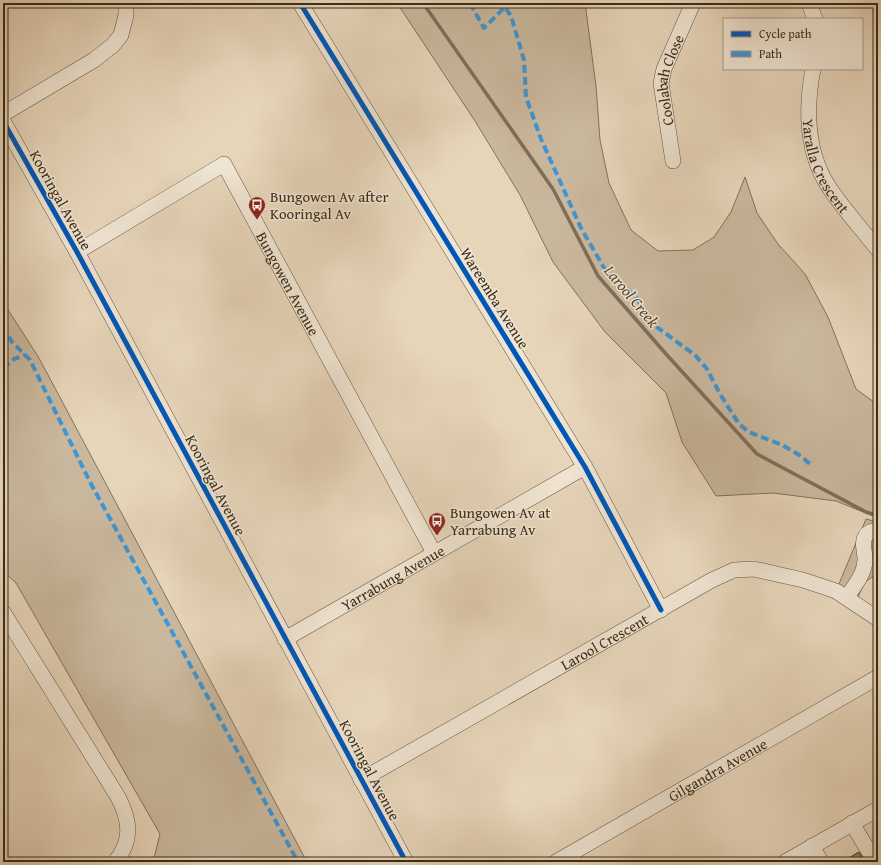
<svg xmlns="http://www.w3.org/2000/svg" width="881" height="865" font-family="'Gentium Book Plus',serif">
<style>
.green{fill:#cab89e;stroke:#82725b}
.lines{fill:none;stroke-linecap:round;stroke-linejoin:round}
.stream{stroke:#7e6f58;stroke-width:3.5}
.building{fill:#94846c;stroke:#3a2c18}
.minor-casing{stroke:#655640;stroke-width:16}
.minor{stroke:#efe4d2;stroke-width:15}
.quiet{stroke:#3e96d4;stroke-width:4;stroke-dasharray:8 4;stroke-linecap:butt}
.cycleway-casing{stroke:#efe4d2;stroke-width:8}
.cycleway{stroke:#0057b8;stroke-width:5}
.labels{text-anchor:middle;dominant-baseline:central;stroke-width:3;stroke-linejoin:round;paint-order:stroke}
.street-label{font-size:15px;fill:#3a2c18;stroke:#efe4d2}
.poi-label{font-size:15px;fill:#3a2c18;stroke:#efe4d2;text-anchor:start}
.water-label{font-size:16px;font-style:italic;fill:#564833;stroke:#efe4d2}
</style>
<rect width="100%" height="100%" fill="#e7d5ba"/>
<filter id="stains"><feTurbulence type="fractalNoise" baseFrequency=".005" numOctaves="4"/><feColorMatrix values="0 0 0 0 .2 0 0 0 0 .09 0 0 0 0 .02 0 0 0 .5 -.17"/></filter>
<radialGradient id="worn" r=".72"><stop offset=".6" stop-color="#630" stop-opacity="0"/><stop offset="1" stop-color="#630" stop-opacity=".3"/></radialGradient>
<!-- green -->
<path class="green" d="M397 3H585L596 86 600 140 609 183 631 230 658 251 693 250 714 237 731 212 745 177 757 213 778 244 805 274 828 317 856 389 878 405V518L836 501 773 493 716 496 682 442 666 393 605 332 553 262 520 195 475 121Z
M3 302 39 358 307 862H153L160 834 16 583 3 571Z
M866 519 878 522V573L865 582 855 603 836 591Z"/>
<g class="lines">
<!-- stream -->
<path class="stream" d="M423 3 553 189 598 276 666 354 757 454 866 512 878 516"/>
</g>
<!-- building -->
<path class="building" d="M859 852 865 862H842Z"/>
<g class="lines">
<!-- minor casing -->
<g class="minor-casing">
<g id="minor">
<path d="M300 3 585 467 661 610"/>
<path d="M809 3 815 19"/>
<path id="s1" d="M813 69C806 106 806 145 824 179 836 201 862 229 878 250"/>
<path d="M3 114 94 60 113 45 121 35 126 15V3"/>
<path d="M3 121 77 252 406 862"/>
<path id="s2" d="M673 161 661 83 664 69 693 3"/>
<path id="s3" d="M77 252 224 164 434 553"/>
<path d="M847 597C854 586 864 575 865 561 866 554 861 544 865 537 867 532 873 530 878 531"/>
<path d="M3 612 118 797C130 820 133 841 115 862"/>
<path id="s4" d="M285 639 585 467"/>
<path id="s5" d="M361 780 712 580 734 570 754 569 803 580 836 591 878 619"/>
<path d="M852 823 875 862"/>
<path d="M812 846 821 862"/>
<path id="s6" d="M556 862 878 677"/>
<path d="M785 862 878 809"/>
</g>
</g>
<!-- minor -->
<use href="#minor" class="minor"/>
<!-- quiet -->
<path class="quiet" d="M470 3 484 28 505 7 511 16 524 60 526 97 541 139 581 228 607 273 622 284 636 297 654 325 695 355 707 369 720 394 739 424 749 432 782 445 801 456 812 466
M3 326 12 342 30 360 90 482 298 862
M3 368 14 359 25 355"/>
<!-- cycleway casing -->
<g class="cycleway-casing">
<path id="cycleway" d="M300 3 585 467 661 610
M3 121 77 252 406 862"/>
</g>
<!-- cycleway -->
<use href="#cycleway" class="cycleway"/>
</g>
<!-- icons -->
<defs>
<g id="bus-pin" transform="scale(0.9)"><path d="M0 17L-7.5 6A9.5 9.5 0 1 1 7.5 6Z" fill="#8f2418" stroke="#efe4d2"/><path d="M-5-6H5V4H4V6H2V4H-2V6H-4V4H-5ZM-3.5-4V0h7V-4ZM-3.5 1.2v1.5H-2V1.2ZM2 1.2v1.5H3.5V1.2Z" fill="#fff"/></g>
</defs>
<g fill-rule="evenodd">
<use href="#bus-pin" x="257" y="205"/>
<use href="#bus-pin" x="437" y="521"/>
</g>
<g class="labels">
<!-- street labels -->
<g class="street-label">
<text stroke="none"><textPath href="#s2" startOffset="83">Coolabah Close</textPath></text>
<text stroke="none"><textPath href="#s1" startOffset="101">Yaralla Crescent</textPath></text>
<text transform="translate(61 200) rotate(61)">Kooringal Avenue</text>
<text stroke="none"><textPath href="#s3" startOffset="307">Bungowen Avenue</textPath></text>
<text transform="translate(495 298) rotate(58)">Wareemba Avenue</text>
<text transform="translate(216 485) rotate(62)">Kooringal Avenue</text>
<text stroke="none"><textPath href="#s4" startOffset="124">Yarrabung Avenue</textPath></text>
<text stroke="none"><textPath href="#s5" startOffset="280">Larool Crescent</textPath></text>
<text stroke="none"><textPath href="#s6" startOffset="186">Gilgandra Avenue</textPath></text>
<text transform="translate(370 770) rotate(62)">Kooringal Avenue</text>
</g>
<!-- poi labels -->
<g class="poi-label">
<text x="270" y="196">Bungowen Av after<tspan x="270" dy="17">Kooringal Av</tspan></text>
<text x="450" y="512">Bungowen Av at<tspan x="450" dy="17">Yarrabung Av</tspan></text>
</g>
<!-- water labels -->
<g class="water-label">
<text transform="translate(632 296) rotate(50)">Larool Creek</text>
</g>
</g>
<!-- margin -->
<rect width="881" height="865" fill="none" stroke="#e7d5ba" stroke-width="16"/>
<rect x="4" y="4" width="873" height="857" fill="none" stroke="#3a2c18" stroke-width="2"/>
<rect x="8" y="8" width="865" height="849" fill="none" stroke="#3a2c18"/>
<!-- legend -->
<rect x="723" y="18" width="140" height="52" fill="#efe4d2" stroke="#a79a88"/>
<rect x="731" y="31" width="20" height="6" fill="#0057b8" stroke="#a79a88"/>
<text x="759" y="38" font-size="12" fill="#3a2c18">Cycle path</text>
<rect x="731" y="51" width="20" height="6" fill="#3e96d4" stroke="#a79a88"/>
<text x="759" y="58" font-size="12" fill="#3a2c18">Path</text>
<rect width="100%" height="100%" filter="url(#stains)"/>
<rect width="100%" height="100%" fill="url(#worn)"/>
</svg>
